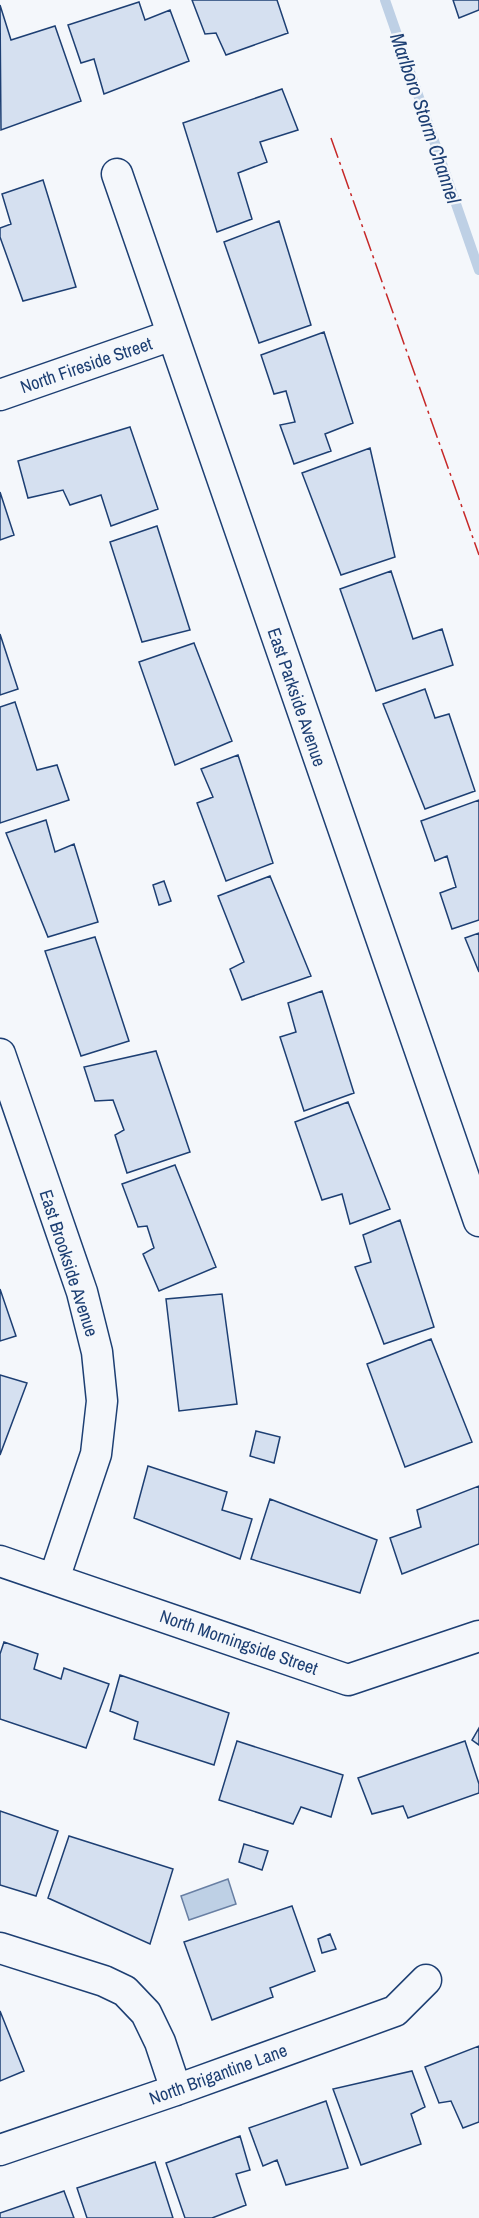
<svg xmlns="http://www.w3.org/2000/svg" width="479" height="2218" font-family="'Archivo Narrow',sans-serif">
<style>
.water{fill:#bed0e5;stroke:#687fa3;stroke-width:1.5}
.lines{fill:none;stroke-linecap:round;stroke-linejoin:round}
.stream{stroke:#bed0e5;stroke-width:10}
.building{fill:#d5e0f0;stroke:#1d3f73;stroke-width:1.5}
.minor-casing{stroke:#1d3f73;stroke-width:33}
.minor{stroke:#f4f7fb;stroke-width:30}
.power{stroke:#c62828;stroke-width:1.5;stroke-dasharray:21 4.5 3 4.5;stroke-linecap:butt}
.labels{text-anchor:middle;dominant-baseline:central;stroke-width:4.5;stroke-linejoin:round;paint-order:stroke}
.street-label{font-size:18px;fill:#1d3f73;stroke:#f4f7fb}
.water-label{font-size:20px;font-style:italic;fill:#1d3f73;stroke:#f4f7fb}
</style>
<rect width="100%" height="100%" fill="#f4f7fb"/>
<!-- water -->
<path class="water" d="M228 1879 236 1904 189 1920 181 1896Z"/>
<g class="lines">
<!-- stream -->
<path class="stream" d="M385 0 479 270"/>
</g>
<!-- building -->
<path class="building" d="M192 0H277L288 33 226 55 216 33 205 34Z
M453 0H479V10L459 18Z
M139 2 145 20 170 10 189 61 104 94 94 59 81 63 68 25Z
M0 5 11 40 55 26 81 101 1 130Z
M282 89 298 130 260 142 267 162 238 173 252 219 217 232 183 123Z
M43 180 76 287 23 301 0 237V228L11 224 2 194Z
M279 221 311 325 259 343 224 242Z
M324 332 353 423 325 434 331 451 294 464 280 425 295 422 286 391 274 394 261 355Z
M130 427 158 509 111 526 101 495 70 505 63 490 28 498 18 461Z
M370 448 395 557 341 575 302 473Z
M0 492 14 535 0 540Z
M157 526 190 630 142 642 110 542Z
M391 571 413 639 442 629 453 665 376 691 340 589Z
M0 634 18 689 0 695Z
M194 643 232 741 175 765 139 662Z
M425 689 435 718 449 714 475 791 425 809 383 704Z
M15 702 37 770 57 765 69 800 0 823V707Z
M238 755 273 863 226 881 197 803 213 797 201 769Z
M479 800V920L452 929 440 893 456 887 447 856 435 861 421 821Z
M46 820 55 852 74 844 98 922 48 937 6 833Z
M270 876 311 976 242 1000 230 969 244 962 218 896Z
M164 881 171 901 159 905 153 885Z
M479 933V972L465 938Z
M95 937 129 1041 81 1056 45 951Z
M322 991 354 1093 304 1111 280 1037 296 1032 288 1003Z
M156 1051 190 1152 127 1173 115 1135 124 1130 113 1100 95 1101 84 1067Z
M348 1102 390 1209 350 1224 342 1194 322 1200 295 1122Z
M175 1165 216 1267 159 1291 143 1254 154 1248 147 1226 138 1227 122 1184Z
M400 1220 434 1327 384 1344 355 1267 371 1262 363 1235Z
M0 1289 16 1336 0 1341Z
M222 1294 237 1404 179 1411 166 1299Z
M431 1339 472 1442 405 1467 367 1364Z
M0 1375 27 1383 0 1455Z
M256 1431 280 1437 274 1463 250 1456Z
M148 1466 227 1492 222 1510 252 1519 240 1559 134 1518Z
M479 1486V1544L402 1574 390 1538 421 1527 417 1510Z
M270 1499 377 1540 360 1593 251 1559Z
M4 1642 38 1654 34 1669 61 1679 64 1668 109 1684 86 1748 0 1719V1654Z
M120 1675 229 1713 214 1765 134 1739 138 1722 110 1711Z
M479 1728V1745L472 1740Z
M237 1741 343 1775 331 1817 301 1807 293 1824 219 1800Z
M465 1741 479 1784V1793L408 1818 403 1806 372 1814 358 1778Z
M0 1811 58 1831 36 1896 0 1885Z
M69 1836 173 1869 150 1944 48 1898Z
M244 1844 268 1851 262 1870 239 1862Z
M292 1906 315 1971 270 1988 273 1997 212 2020 184 1942Z
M330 1934 336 1949 322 1953 318 1939Z
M0 2011 24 2071 0 2081Z
M479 2046V2122L463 2128 451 2101 439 2103 425 2067Z
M412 2071 425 2107 411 2114 421 2144 361 2165 333 2089Z
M326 2101 348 2168 286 2185 277 2160 263 2166 249 2128Z
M240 2136 250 2170 236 2174 246 2205 212 2218H185L166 2163Z
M155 2162 173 2218H87L77 2188Z
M64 2191 74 2218H0V2213Z"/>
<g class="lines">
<!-- minor casing -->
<g class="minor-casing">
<path id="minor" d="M117 174 479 1221
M0 395 172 335
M0 1054 82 1292 97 1352 102 1401 96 1454 54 1579
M0 1561 348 1680 479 1636
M0 1948 104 1981 125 1991 146 2013 160 2042 176 2090
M0 2150 176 2090 395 2011 426 1980"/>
</g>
<!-- minor -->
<use href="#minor" class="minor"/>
<!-- power -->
<path class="power" d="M331 138 479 555"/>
</g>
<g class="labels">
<!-- street labels -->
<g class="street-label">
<text transform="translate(86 365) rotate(-19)">North Fireside Street</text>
<text transform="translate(297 697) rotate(71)">East Parkside Avenue</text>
<text transform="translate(69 1263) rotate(72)">East Brookside Avenue</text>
<text transform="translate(239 1642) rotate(19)">North Morningside Street</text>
<text transform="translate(218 2074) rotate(-20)">North Brigantine Lane</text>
</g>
<!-- water labels -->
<g class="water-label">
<text transform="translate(426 118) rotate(71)">Marlboro Storm Channel</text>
</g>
</g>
</svg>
